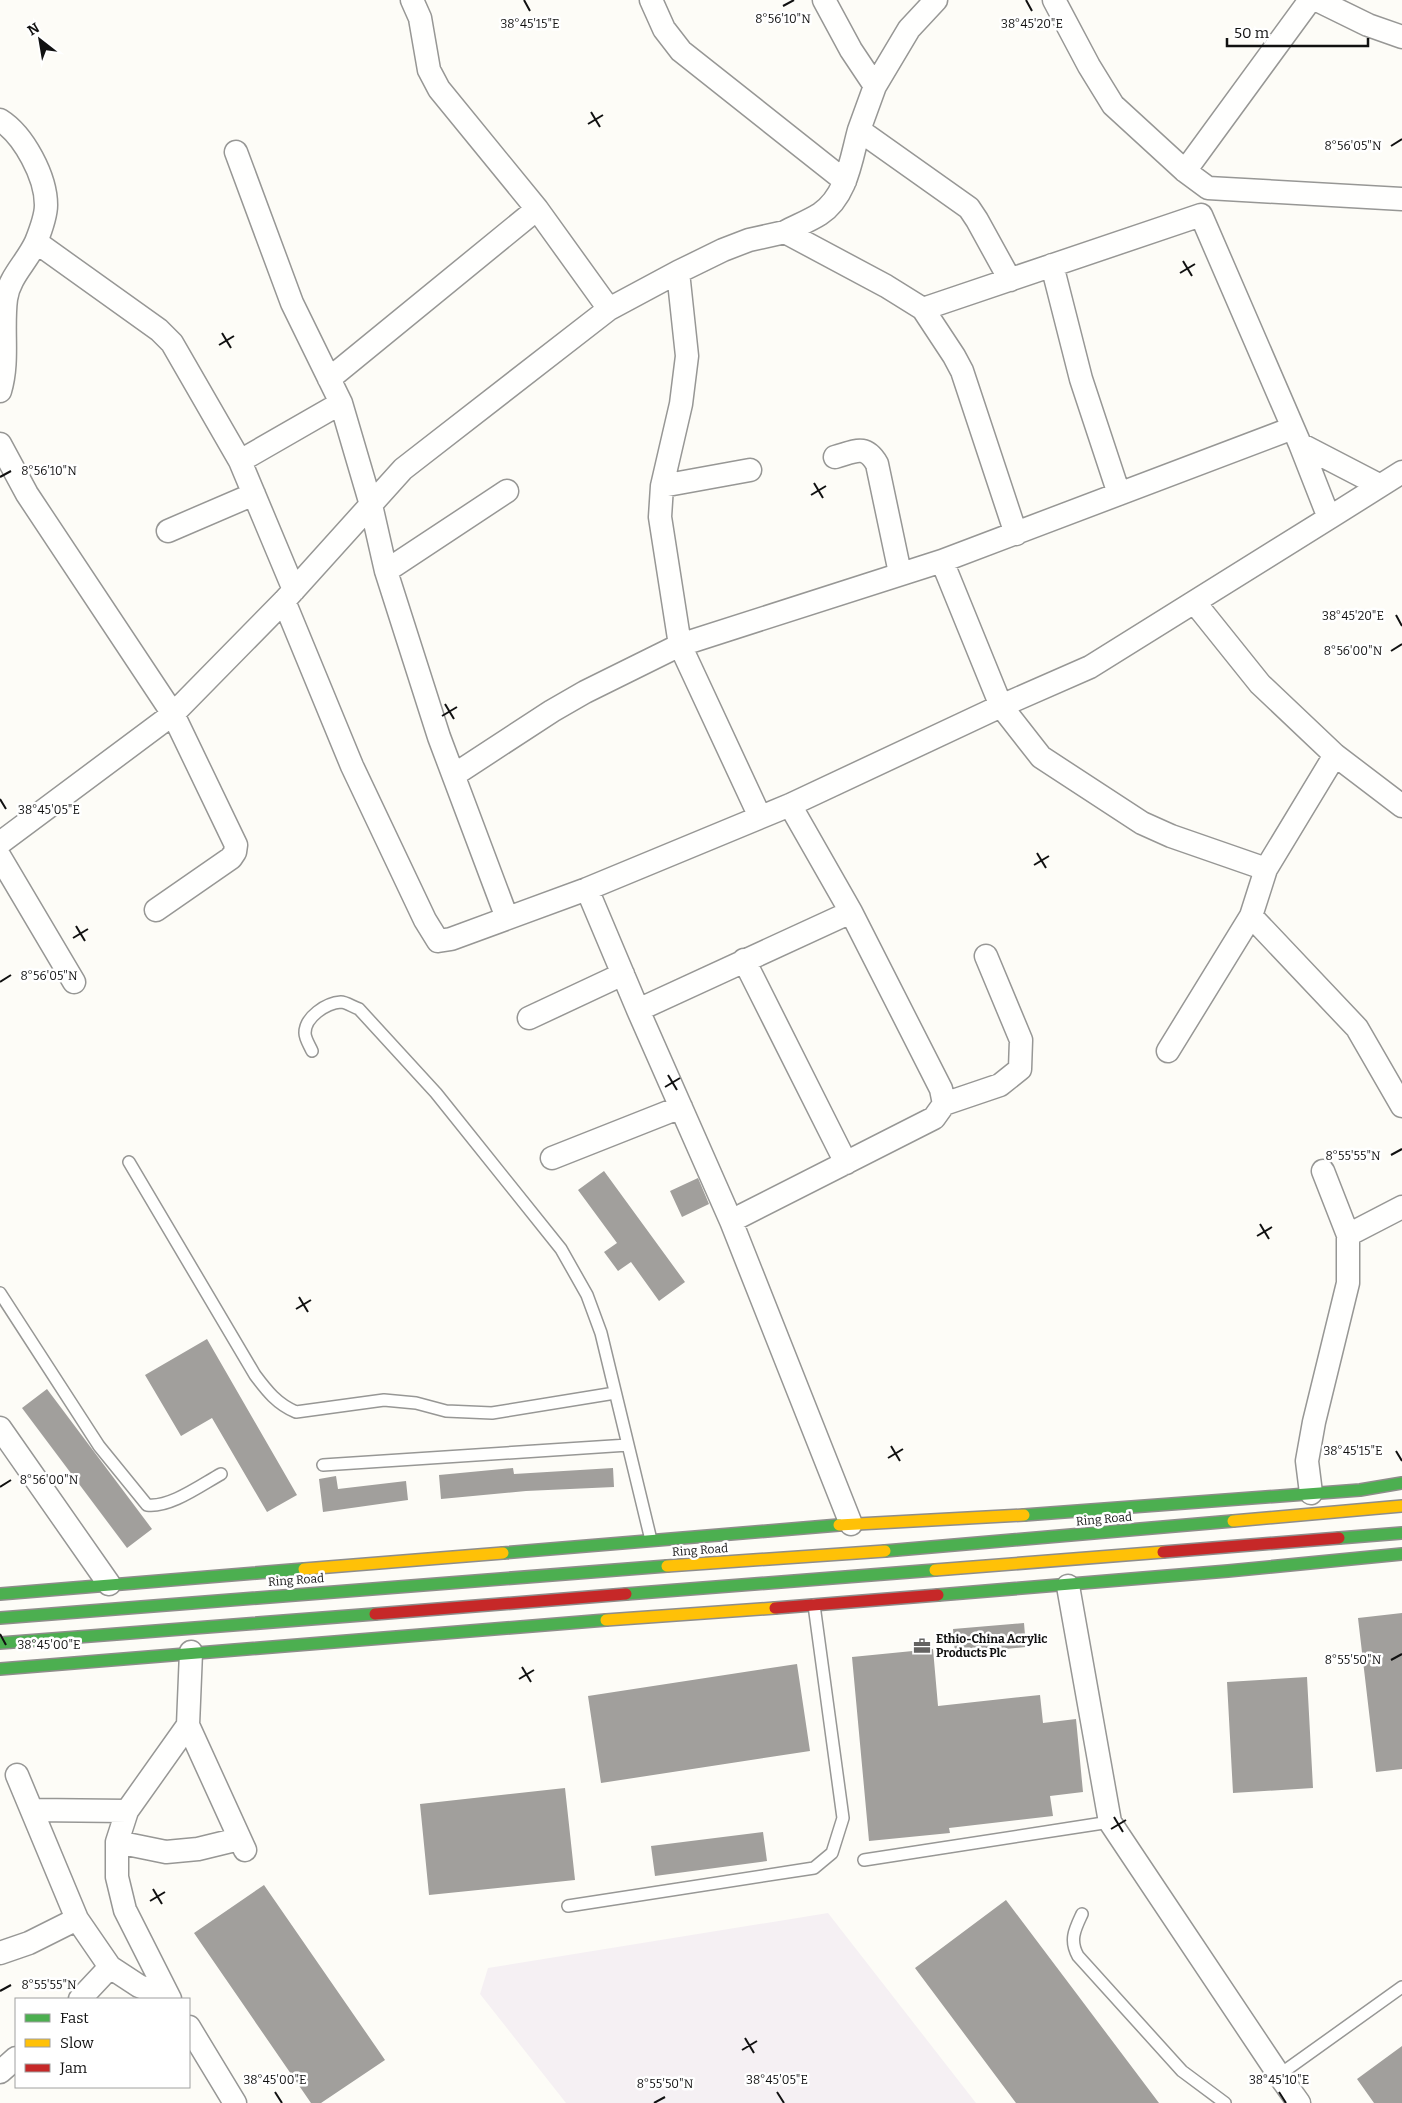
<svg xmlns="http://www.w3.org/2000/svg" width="1402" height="2103" font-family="Bitter,serif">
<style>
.industrial{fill:#f5f0f3}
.building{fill:#a19f9c}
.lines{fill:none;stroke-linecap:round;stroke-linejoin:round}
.lane-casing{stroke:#979795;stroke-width:14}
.street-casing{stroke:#979795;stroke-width:25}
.fast-casing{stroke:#8e8d8b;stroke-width:14}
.slow-casing{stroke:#8e8d8b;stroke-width:14}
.jam-casing{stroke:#8e8d8b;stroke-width:14}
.lane{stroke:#fffffe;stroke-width:11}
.street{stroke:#fffffe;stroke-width:22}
.fast{stroke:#4caf50;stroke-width:11}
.slow{stroke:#ffc107;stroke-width:11}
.jam{stroke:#c62828;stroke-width:11}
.ticks{fill:none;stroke:#111;stroke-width:2}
.labels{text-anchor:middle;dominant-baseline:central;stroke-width:5;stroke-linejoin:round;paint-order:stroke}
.street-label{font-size:12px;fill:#111;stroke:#fff}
.poi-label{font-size:12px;font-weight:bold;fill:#111;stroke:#fff;text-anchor:start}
.ticks-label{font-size:12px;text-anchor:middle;fill:#111;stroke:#fff;stroke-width:5;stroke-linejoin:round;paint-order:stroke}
</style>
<rect width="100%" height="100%" fill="#fdfcf7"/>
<!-- industrial -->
<path class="industrial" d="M828 1913 976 2103H566L480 1994 488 1968Z"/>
<!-- building -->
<path class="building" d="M604 1171 685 1282 659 1301 631 1262 618 1271 604 1252 617 1243 578 1190Z
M698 1178 709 1204 682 1217 670 1191Z
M207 1339 297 1495 267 1512 212 1418 181 1436 145 1375Z
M47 1389 152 1529 127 1548 22 1408Z
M513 1468 514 1474 613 1468 614 1487 526 1491 441 1499 439 1475Z
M336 1476 338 1489 406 1481 408 1500 323 1512 319 1479Z
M1402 1613V1769L1376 1772 1358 1618Z
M1024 1623 1026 1647 955 1654 953 1629Z
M933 1649 938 1706 1040 1695 1043 1723 1076 1719 1083 1792 1050 1796 1053 1816 949 1828 950 1833 869 1841 852 1657Z
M797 1664 810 1751 601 1783 588 1696Z
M1307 1677 1313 1788 1233 1793 1227 1682Z
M565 1788 575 1880 429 1895 420 1804Z
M763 1832 767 1861 655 1876 651 1846Z
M264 1885 385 2060 321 2103H311L194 1933Z
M1006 1900 1159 2103H1016L915 1968Z
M1402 2046V2103H1374L1357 2079Z"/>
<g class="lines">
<!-- lane casing -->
<g class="lane-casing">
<path id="lane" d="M312 1051C310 1046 305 1039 305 1033 305 1017 326 1003 341 1002 346 1002 353 1007 359 1009L436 1093 561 1249 587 1295 601 1333 651 1540
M129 1162 255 1375C267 1391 277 1404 296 1412L384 1400 416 1403 446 1411 492 1413 615 1393
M0 1293 99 1446 147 1505C170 1508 201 1485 221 1474
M323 1465 628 1445
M864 1860 1110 1822
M568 1906 814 1868 832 1853 843 1818 814 1605
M1082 1914C1075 1929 1069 1940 1078 1956L1182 2071 1225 2103
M1279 2075 1402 1987"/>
</g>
<!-- street casing -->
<g class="street-casing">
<path id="street" d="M412 0 420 18 429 70 439 89 537 209
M651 0 664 29 681 51 845 181
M824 0 851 50 875 86
M936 0 909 29 875 86 859 130 969 208 977 220 1010 280
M1054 0 1089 66 1113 105 1185 171 1208 188 1402 199
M1317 0 1368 25 1402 37
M0 120C24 135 46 177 46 205 46 215 40 232 36 242 27 262 9 277 6 299 2 330 9 361 0 391
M236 152 292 303 341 403 371 505 386 571 439 737 507 918
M1185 171 1310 0
M785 232C796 226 809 221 820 214 847 196 851 159 859 130
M36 242 159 330 172 343 240 461 294 590
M1052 265 1081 379 1119 494
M678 272 687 356 681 404 662 486 660 517 680 645 760 817
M923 309 954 356 962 371 1016 534
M329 379 537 209 609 309
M0 444 27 494 173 714 236 845 235 852 231 858 156 910
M1300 444 1379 485
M835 457C854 452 865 443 877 464L900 573
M240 461 341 403
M662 486 750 470
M1329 518 1402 472
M168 531 254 494
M942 561 1293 428
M386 571 507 491
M284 601 352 766 425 920 438 941 451 939 587 889 790 805 1001 706 1041 757 1142 823 1171 836 1266 869 1251 916 1168 1051
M1195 603 1260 684 1335 755 1402 806
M0 843 173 714 284 601 403 469 609 309 678 272 723 250 749 240 785 232 886 286 923 309 1201 215 1300 444 1329 518 1090 667 1001 706 942 561 680 645 585 692 552 711 454 775
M0 857 74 982
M1266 869 1335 755
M587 889 638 1010 731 1221 851 1524
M1251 916 1357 1028 1402 1106
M744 960 846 1163
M638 1010 851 912
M529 1018 623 974
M944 1104 1000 1085 1020 1069 1021 1040 986 956
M552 1158 681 1107
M731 1221 934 1118 944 1104 941 1089 851 912 790 805
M1348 1235 1402 1207
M0 1428 109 1584
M1311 1493 1307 1461 1314 1422 1348 1283V1235L1323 1171
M1068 1586 1110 1822 1279 2075 1299 2103
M188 1725 245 1850
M17 1775 77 1919 110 1967 139 1986 169 1998
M33 1810 127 1811
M117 1842 166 1852 198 1849 239 1839
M0 1953 29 1943 77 1919
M80 1999 110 1967
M170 1999 125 1910 117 1877V1842L127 1811 188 1725 191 1652
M189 2027 235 2103
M0 2072 16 2058"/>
</g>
<!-- fast casing -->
<g class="fast-casing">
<path id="fast" d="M1024 1515 1360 1490 1402 1483
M1339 1538 1402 1533
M885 1551 1233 1521
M503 1553 839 1525
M0 1594 304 1569
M626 1594 935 1570
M938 1595 1228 1571 1402 1554
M0 1618 667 1566
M0 1643 375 1614
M0 1669 606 1620"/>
</g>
<!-- slow casing -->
<g class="slow-casing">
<path id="slow" d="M1233 1521 1402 1506
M839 1525 1024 1515
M667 1566 885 1551
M304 1569 503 1553
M935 1570 1163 1552
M606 1620 775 1608"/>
</g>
<!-- jam casing -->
<g class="jam-casing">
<path id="jam" d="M1163 1552 1339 1538
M775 1608 938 1595
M375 1614 626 1594"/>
</g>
<!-- lane -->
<use href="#lane" class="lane"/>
<!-- street -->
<use href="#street" class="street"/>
<!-- fast -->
<use href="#fast" class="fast"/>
<!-- slow -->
<use href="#slow" class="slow"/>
<!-- jam -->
<use href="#jam" class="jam"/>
</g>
<!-- ticks -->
<path class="ticks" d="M524 0 530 11M1026 0 1032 11M783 6 794 0M591 112 600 127M588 124 603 115M1391 146 1402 139M1183 261 1192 276M1180 273 1195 264M222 333 231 348M219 345 234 336M0 477 11 471M814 483 823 498M811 495 826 486M1396 615 1402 626M1391 651 1402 644M445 704 454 719M442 716 457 707M0 799 6 809M1037 853 1046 868M1034 865 1049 856M76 926 85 941M73 938 88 929M0 982 11 975M668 1075 677 1090M665 1087 680 1078M1391 1155 1402 1149M1260 1224 1269 1239M1257 1236 1272 1227M299 1297 308 1312M296 1309 311 1300M891 1446 900 1461M1396 1451 1402 1461M888 1458 903 1449M0 1487 11 1480M0 1634 6 1645M1391 1660 1402 1654M522 1667 531 1682M519 1679 534 1670M1114 1817 1123 1832M1111 1829 1126 1820M153 1889 162 1904M150 1901 165 1892M0 1991 11 1985M745 2038 754 2053M742 2050 757 2041M275 2092 282 2103M777 2092 784 2103M1279 2092 1286 2103M654 2103 665 2097"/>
<!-- icons -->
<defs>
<g id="office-bare" transform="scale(1.35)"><path d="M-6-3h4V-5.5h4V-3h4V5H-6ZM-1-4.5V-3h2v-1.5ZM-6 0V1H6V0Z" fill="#646362" stroke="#fff" stroke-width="2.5" paint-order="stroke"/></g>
</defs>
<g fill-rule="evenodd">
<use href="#office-bare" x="922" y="1646"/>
</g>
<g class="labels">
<!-- street labels -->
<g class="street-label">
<text transform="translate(1104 1519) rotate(-5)">Ring Road</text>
<text transform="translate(700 1550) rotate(-4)">Ring Road</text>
<text transform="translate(296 1580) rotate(-4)">Ring Road</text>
</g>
<!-- poi labels -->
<g class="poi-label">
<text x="936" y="1639">Ethio-China Acrylic<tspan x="936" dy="14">Products Plc</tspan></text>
</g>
</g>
<g class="ticks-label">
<text x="783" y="23">8°56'10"N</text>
<text x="530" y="28">38°45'15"E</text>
<text x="1032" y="28">38°45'20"E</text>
<text x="1353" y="150">8°56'05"N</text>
<text x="49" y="475">8°56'10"N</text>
<text x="1353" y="620">38°45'20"E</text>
<text x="1353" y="655">8°56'00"N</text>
<text x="49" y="814">38°45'05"E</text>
<text x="49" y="980">8°56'05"N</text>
<text x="1353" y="1160">8°55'55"N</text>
<text x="1353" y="1455">38°45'15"E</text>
<text x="49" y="1484">8°56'00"N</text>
<text x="49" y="1649">38°45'00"E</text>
<text x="1353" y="1664">8°55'50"N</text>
<text x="49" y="1989">8°55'55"N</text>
<text x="275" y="2084">38°45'00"E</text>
<text x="777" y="2084">38°45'05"E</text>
<text x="1279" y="2084">38°45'10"E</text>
<text x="665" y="2088">8°55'50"N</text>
</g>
<!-- legend -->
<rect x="15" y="1998" width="175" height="90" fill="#ffffff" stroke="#a0a0a0"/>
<rect x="25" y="2014" width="25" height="8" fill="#4caf50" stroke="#a0a0a0"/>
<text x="60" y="2023" font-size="15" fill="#111111">Fast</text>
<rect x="25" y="2039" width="25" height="8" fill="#ffc107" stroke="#a0a0a0"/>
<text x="60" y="2048" font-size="15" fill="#111111">Slow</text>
<rect x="25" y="2064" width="25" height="8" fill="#c62828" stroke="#a0a0a0"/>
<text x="60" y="2073" font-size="15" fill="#111111">Jam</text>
<!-- north arrow -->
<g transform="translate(40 40) rotate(329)" stroke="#ffffff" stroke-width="4" paint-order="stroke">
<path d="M0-4L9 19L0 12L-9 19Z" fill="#111111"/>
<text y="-8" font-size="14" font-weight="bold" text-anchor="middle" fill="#111111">N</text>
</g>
<!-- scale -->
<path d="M1227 38v8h141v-8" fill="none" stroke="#111111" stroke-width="2.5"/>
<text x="1234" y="38" font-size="15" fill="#111111" stroke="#ffffff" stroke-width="4" paint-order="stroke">50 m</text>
</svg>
